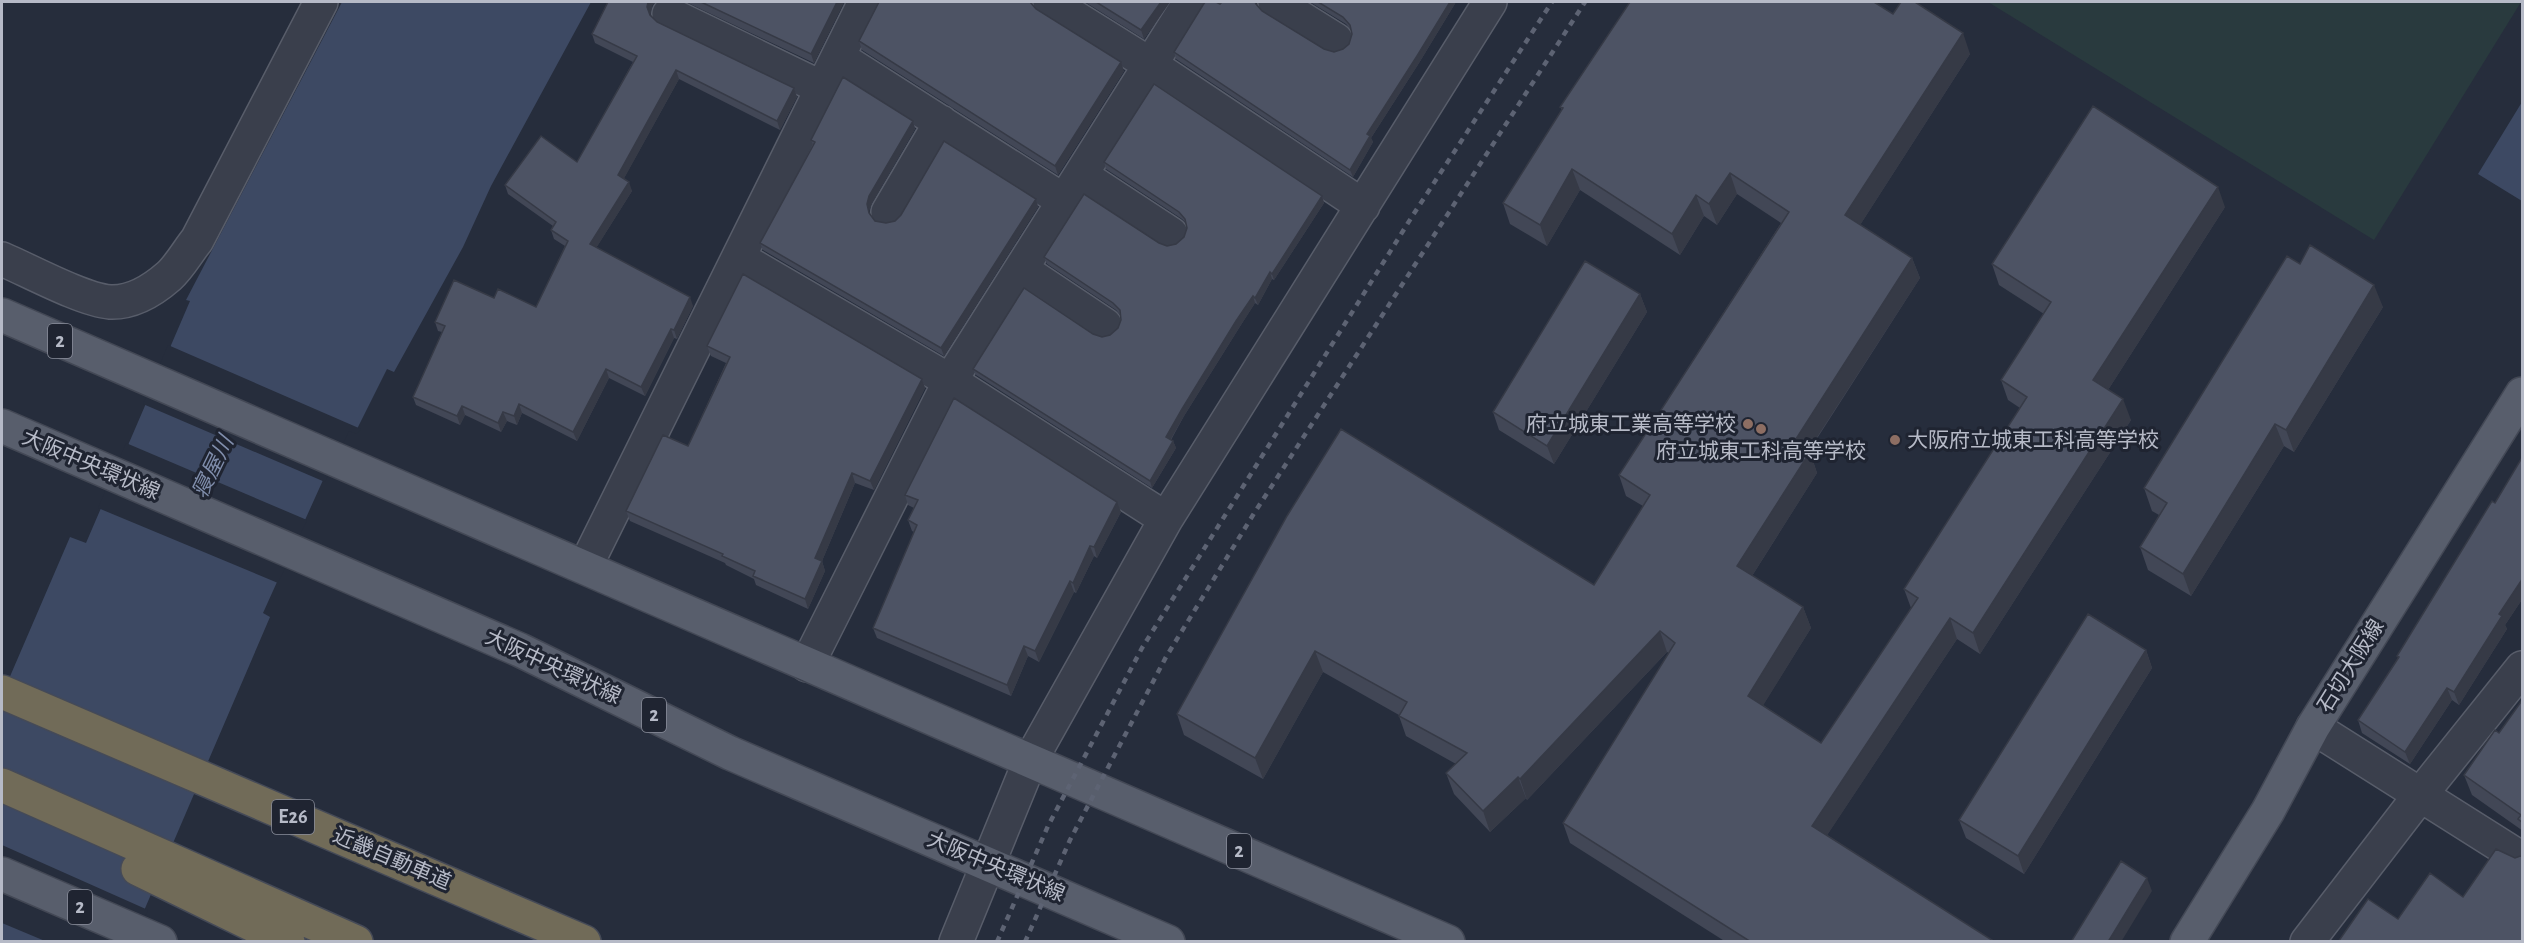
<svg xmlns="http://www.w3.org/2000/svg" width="2524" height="943" font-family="'Alegreya Sans','Noto Sans JP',sans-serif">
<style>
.green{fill:#293a3e}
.water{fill:#3d4963}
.pier{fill:#262d3c}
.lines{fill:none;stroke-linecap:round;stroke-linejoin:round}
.minor-casing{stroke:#585d6a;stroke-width:36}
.major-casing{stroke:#434855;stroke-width:36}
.highway-casing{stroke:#454a57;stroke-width:36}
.minor{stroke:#3a3f4c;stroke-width:33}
.major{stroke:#585e6c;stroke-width:33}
.highway{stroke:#716b58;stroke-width:33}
.rail{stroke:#5d6373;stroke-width:4.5;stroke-dasharray:6 6;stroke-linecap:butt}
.wall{fill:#424756}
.shaded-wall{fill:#363a46}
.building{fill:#4d5364;stroke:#363a46;stroke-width:1.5}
.education-dot{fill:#8d6e63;stroke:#1f2431;stroke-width:2}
.labels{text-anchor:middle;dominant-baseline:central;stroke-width:6;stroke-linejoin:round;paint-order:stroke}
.shield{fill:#1f2431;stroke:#898d9a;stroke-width:1.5}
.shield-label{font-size:20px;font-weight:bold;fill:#b6bac7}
.poi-label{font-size:21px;fill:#b6bac7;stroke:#1f2431;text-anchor:end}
.street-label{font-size:21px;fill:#b6bac7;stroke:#1f2431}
.water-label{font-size:22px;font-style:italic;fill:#808eac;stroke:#1f2431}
</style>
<rect width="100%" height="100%" fill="#262d3c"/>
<!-- green -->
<path class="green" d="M1988 2H2521L2374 240Z"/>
<!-- water -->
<path class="water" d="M342 2H591L491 186 463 247 394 372 387 369 356 431 347 427 263 613 270 617 131 941 2 942V695L70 537 86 543 190 301 186 300Z
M2522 102V201L2478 174Z"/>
<!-- pier -->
<path class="pier" d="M168 345 361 429 357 434 349 431 325 482 143 404Z
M126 443 307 520 278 583 98 508Z
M2 845 148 910 134 942 45 941 2 923Z"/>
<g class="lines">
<!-- minor casing -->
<g class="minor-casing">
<path id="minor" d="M1050 2 1151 65 1363 206
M1275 2 1336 40
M669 14 822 88
M838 57 1064 201
M1081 175 1171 234
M888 212 941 122
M739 258 950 381 1166 519
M2 259C28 270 83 300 110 302 132 303 153 290 169 276 180 266 188 251 197 240L321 2
M1021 269 1105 325
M585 567 865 2
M807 665 950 381 1190 2
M2313 727 2522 859
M956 942 1030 761 1166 519 1490 2
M2307 942 2421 794 2522 668"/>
</g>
<!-- major casing -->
<g class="major-casing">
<path id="major" d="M2 315 1448 942
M2 426 520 650 730 753 1168 942
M2 874 160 942
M2187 942 2268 811 2313 727 2522 394"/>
</g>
<!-- highway casing -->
<g class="highway-casing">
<path id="highway" d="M2 692 584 942
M2 785 356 942
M138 869 288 942"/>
</g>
<!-- minor -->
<use href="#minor" class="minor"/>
<!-- major -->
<use href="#major" class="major"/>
<!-- highway -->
<use href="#highway" class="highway"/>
<!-- rail -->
<path class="rail" d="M997 942 1048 826 1142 648 1413 215 1552 2
M1025 942 1070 840 1166 657 1253 515 1585 2"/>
</g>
<!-- wall -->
<path class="wall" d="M686 2H844L814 63Z
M1085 2H1170L1144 39Z
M1310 2H1456L1419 63 1371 138 1373 142 1353 177 1176 59 1174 52 1220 4 1257 5 1262 11 1324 49 1334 52 1343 49 1349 44 1352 34 1351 30 1346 24Z
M1032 4 1036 9 1124 71 1058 175 862 50 859 41Z
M652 6 650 16 657 22 794 88 797 97 780 130 679 79 624 178 632 191 596 248 693 306 677 339 674 338 645 396 609 378 577 441 522 413 517 425 507 421 501 432 465 415 460 425 416 405 413 397 442 332 438 331 435 322 494 298 536 307 565 246 554 239 551 230 553 226 508 194 505 185 577 162 633 62 595 43 592 34Z
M1893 14 1970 54 1860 225 1912 258 1920 278 1809 451 1810 452 1817 473 1752 576 1803 607 1811 628 1763 705 1821 743 1911 608 1904 589 2020 408 2008 400 2001 380 2044 314 1999 285 1992 264 2225 207 2108 390 2131 420 1980 654 1957 639 1827 835 1995 942H1726L1570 843 1563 823 1669 653 1667 652 1527 800 1526 798 1490 832 1454 794 1446 773 1456 764 1406 736 1399 716V715L1323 672 1263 779 1184 735 1177 714 1287 516 1594 585 1643 506 1626 496 1619 475 1781 223 1737 194 1717 225 1704 216 1680 255 1580 190 1547 246 1510 224 1503 203 1562 110 1560 107Z
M913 121 915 129 872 203 869 211 870 215 875 221 886 223 1036 199 1038 207 944 356 763 250 760 243 813 145 811 140Z
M1104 162 1322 196 1324 203 1274 280 1272 279 1258 305 1255 303 1239 328 1184 416 1171 440 1173 441 1176 448 1152 488 976 375 973 369 1093 334 1102 337 1110 335 1118 328 1121 320 1120 315 1116 310 1047 264 1044 257 1159 243 1167 246 1176 244 1184 237 1187 228V224L1182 219 1106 169Z
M2300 264 2383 307 2294 452 2284 446 2191 596 2148 570 2140 547 2159 515 2152 511 2144 488Z
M1640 294 1647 312 1554 464 1499 430 1493 412Z
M707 346 922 379 925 388 874 490 855 483 822 561 825 571 808 609 756 585 754 579 726 565 725 563 630 521 626 511 688 446 726 363 711 356Z
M2523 456V598L2505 625 2507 629 2459 705 2452 700 2410 764 2362 733 2358 720 2398 658 2397 656 2495 503Z
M905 495 1121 512 1097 558 1094 556 1076 593 1074 592 1039 662 1028 656 1011 696 877 638 873 628 914 532 912 531 908 520 914 508 908 505Z
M2146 650 2152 668 2024 874 1966 838 1959 820Z
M2523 699V831L2472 795 2464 775 2499 733Z"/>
<!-- shaded-wall -->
<path class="shaded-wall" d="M648 2H656L652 6 650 16 647 7Z
M837 2H844L814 63 811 54Z
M1161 2H1170L1144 39 1141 30Z
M1450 2H1456L1419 63 1371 138 1373 142 1353 177 1350 170 1367 134Z
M1963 33 1970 54 1853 236 1845 215Z
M1121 62 1124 71 1058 175 1055 166Z
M676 70 679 79 621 184 618 175Z
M794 88 797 97 780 130 777 121Z
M913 121 915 129 872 203 869 211 871 221 867 204 869 196Z
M1572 169 1580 190 1547 246 1540 225Z
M1730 173 1737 194 1717 225 1709 204Z
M629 182 632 191 593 253 590 244Z
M2218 187 2225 207 2101 401 2093 380Z
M1696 195 1704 216 1680 255 1672 234Z
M1322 196 1324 203 1274 280 1272 274Z
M1036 199 1038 207 944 356 941 348Z
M1912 258 1920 278 1801 462 1794 442Z
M1270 272 1272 279 1258 305 1255 298Z
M2374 285 2383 307 2294 452 2286 430Z
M1640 294 1647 312 1554 464 1547 446Z
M1253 296 1255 303 1239 328 1184 416 1168 444 1166 437 1182 409 1236 321Z
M690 297 693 306 677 339 674 330Z
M671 329 674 338 645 396 641 387Z
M606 369 609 378 577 441 573 432Z
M922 379 925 388 874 490 870 481Z
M2123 399 2131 420 1980 654 1973 633Z
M519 404 522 413 517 425 514 416Z
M462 406 465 415 460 425 457 416Z
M503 412 507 421 501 432 498 423Z
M2275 424 2284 446 2191 596 2183 574Z
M1173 441 1176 448 1152 488 1150 481Z
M1810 452 1817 473 1745 587 1737 566Z
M852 473 855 483 822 561 825 571 808 609 805 599 815 558Z
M1117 502 1121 512 1097 558 1094 547Z
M1090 546 1094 556 1076 593 1073 583Z
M2523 578V598L2505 625 2507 629 2459 705 2454 692 2499 614Z
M1070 581 1074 592 1039 662 1035 651Z
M1803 607 1811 628 1756 717 1748 696Z
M1950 618 1957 639 1820 846 1812 826Z
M1660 631 1667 652 1527 800 1520 779Z
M1024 646 1028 656 1011 696 1007 685Z
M2146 650 2152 668 2024 874 2018 856Z
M1315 651 1323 672 1263 779 1255 758Z
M2447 688 2452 700 2410 764 2405 752Z
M1518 777 1526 798 1490 832 1483 811Z
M2147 878 2152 891 2121 942H2108Z"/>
<!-- building -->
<path class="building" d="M608 2H648L647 7 650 15 657 22 794 88 777 121 676 70 618 175 629 182 590 244 690 297 674 330 671 329 641 387 606 369 573 432 519 404 514 416 503 412 498 423 462 406 457 416 413 397 445 326 435 322 454 280 494 298 498 289 536 307 568 241 551 230 556 222 505 185 541 136 577 162 637 56 592 34Z
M701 2H837L811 54Z
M879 2H1030L1036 9 1121 62 1055 166 859 41Z
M1096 2H1161L1141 30Z
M1205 2H1216L1220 4 1222 2H1255L1256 4 1262 11 1324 49 1334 52 1343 49 1349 44 1352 34 1350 25 1343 17 1318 2H1450L1417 56 1367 134 1370 136 1350 170 1174 52 1203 5Z
M1630 2H1874L1893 14 1901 2H1915L1963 33 1845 215 1912 258 1794 442 1810 452 1737 566 1803 607 1748 696 1821 743 1918 598 1904 589 2027 397 2001 380 2051 302 1992 264 2093 106 2218 187 2093 380 2123 399 1973 633 1950 618 1812 826 1995 942H1751L1563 823 1675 643 1660 631 1520 779 1518 777 1483 811 1446 773 1467 753 1399 716 1407 702 1315 651 1255 758 1177 714 1287 516 1341 429 1594 585 1650 495 1619 475 1789 212 1730 173 1709 204 1696 195 1672 234 1572 169 1540 225 1503 203 1563 108 1560 107Z
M843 77 913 121 869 196 867 204 869 213 875 221 886 223 895 221 901 215 944 141 1036 199 941 348 760 243 815 142 811 140Z
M1154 84 1322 196 1272 274 1270 272 1255 298 1253 296 1236 321 1182 409 1166 437 1173 441 1150 481 973 369 1024 288 1093 334 1102 337 1110 335 1118 328 1121 320 1120 310 1113 303 1044 257 1084 194 1159 243 1167 246 1176 244 1184 237 1187 228 1185 219 1179 212 1104 162Z
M2310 245 2374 285 2286 430 2275 424 2183 574 2140 547 2167 503 2144 488 2287 256 2300 264Z
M1585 261 1640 294 1547 446 1493 412Z
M743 274 922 379 870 481 852 473 815 558 822 561 805 599 753 576 755 571 722 556 723 554 626 511 663 435 688 446 730 357 707 346Z
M954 398 1117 502 1094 547 1090 546 1073 583 1070 581 1035 651 1024 646 1007 685 873 628 917 525 908 520 918 500 905 495Z
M2523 456V578L2499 614 2502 616 2454 692 2447 688 2405 752 2358 720 2399 657 2397 656 2492 501 2495 503Z
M2088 614 2146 650 2018 856 1959 820Z
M2523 699V823L2518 819 2521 815 2464 775 2495 730 2499 733Z
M2496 849 2515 858 2523 855V942H2338L2368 899 2398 919 2430 873 2463 897Z
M2121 861 2147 878 2108 942H2071Z"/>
<!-- markers -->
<g class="education-dot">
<circle cx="1748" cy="424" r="6"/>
<circle cx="1761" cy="429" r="6"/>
<circle cx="1895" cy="440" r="6"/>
</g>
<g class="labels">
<!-- shield labels -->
<g class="shield">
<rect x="48" y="324" width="24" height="34" rx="4.5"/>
<rect x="642" y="698" width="24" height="34" rx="4.5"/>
<rect x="272" y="800" width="42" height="34" rx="4.5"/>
<rect x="1227" y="834" width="24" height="34" rx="4.5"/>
<rect x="68" y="890" width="24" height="34" rx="4.5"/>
</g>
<g class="shield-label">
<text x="60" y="341">2</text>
<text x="654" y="715">2</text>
<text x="293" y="817">E26</text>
<text x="1239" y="851">2</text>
<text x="80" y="907">2</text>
</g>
<!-- poi labels -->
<g class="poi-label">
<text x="1736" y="424">府立城東工業高等学校</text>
<text x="1907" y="440" text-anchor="start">大阪府立城東工科高等学校</text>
<text x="1761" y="451" text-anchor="middle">府立城東工科高等学校</text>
</g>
<!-- street labels -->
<g class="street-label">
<text transform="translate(91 465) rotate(23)">大阪中央環状線</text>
<text transform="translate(2351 666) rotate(-58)">石切大阪線</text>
<text transform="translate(553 667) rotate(25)">大阪中央環状線</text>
<text transform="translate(392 859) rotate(23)">近畿自動車道</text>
<text transform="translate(996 867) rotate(23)">大阪中央環状線</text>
</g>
<!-- water labels -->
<g class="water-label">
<text transform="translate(213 467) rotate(-64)">寝屋川</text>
</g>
</g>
<!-- border -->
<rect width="2524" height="943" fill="none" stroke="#b6bac7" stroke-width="6"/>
</svg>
